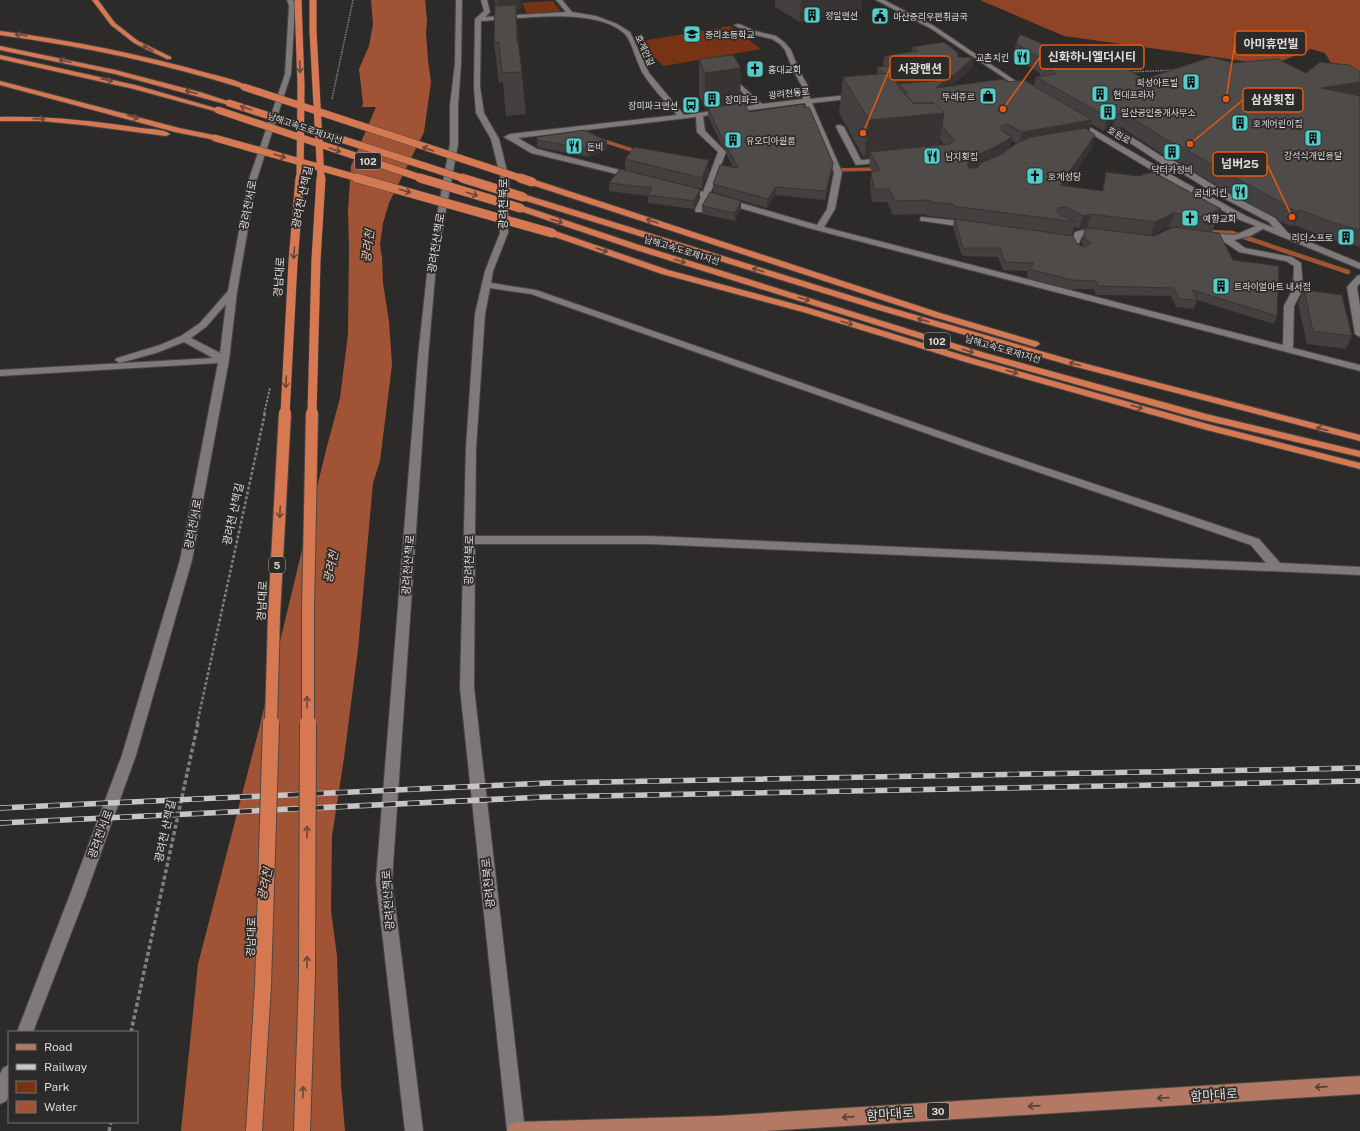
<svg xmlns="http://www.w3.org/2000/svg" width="1360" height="1131" font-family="'Public Sans','Noto Sans KR',sans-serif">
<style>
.green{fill:#783314}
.forest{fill:#8f4525}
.water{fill:#a15435}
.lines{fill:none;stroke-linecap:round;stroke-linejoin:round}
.stream-far1{stroke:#a15435;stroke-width:3.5}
.stream{stroke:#a15435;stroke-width:4.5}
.minor-casing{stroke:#4a4847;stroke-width:2}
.major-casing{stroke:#4a4847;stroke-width:2}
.highway-casing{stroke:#4a4847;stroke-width:2}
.path-far3{stroke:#82807e;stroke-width:1.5;stroke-dasharray:1.5 1;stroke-linecap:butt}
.path-far2{stroke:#82807e;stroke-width:2;stroke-dasharray:2.5 1.5;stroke-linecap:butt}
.path-far1{stroke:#82807e;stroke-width:2.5;stroke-dasharray:3 2;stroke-linecap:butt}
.path{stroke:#82807e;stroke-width:3.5;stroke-dasharray:4 2.5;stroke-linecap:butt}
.minor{fill:#7e7a79;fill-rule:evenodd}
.major{fill:#b37962;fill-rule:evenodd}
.highway{fill:#d67953;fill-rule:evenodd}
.rail-casing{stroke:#c8c6c5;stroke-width:5.5}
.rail{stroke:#2d2b29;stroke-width:4;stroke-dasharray:12;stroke-linecap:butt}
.highway-bridge-far3-casing{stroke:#4a4847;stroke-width:8;stroke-linecap:butt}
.highway-bridge-far2-casing{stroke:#4a4847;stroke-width:10;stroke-linecap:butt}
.highway-bridge-far1-casing{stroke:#4a4847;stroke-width:14;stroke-linecap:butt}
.highway-bridge-casing{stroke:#4a4847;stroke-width:18;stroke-linecap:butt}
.highway-bridge-far3{stroke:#d67953;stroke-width:7}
.highway-bridge-far2{stroke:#d67953;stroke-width:9}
.highway-bridge-far1{stroke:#d67953;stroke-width:12}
.highway-bridge{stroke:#d67953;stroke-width:16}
.wall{fill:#43403f;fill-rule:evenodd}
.shaded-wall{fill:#373433}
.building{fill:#4e4b49;stroke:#373433}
.oneway{stroke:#684638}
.oneway2{stroke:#55423a}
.labels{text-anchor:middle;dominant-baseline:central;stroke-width:3.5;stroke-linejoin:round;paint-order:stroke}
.far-poi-label{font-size:9px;fill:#dfdddc;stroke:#2d2b29;text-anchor:start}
.far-street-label{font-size:9px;fill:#dfdddc;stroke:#2d2b29}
.shield{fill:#2d2b29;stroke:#aaa8a6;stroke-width:1}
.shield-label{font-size:10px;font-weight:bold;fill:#dfdddc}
.street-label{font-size:11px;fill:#dfdddc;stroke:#2d2b29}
.water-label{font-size:12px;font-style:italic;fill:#f1c5b4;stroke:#2d2b29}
.near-street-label{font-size:13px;fill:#dfdddc;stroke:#2d2b29}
.leader{fill:none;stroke:#e8590c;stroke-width:1.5}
.callout-dot{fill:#e8590c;stroke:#2d2b29;stroke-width:1.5}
.callout{fill:#2d2b29;stroke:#e8590c;stroke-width:1.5}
.callout-label{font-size:12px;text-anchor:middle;font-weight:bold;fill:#dfdddc}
</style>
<rect width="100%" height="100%" fill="#2d2b29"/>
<!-- green -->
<path class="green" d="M553 1 560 11 527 14 522 3Z
M730 26 761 49 664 66 636 42Z"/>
<!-- forest -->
<path class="forest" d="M980 0H1360V83L1338 75 1325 53 1311 49 1272 65 1064 36Z"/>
<!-- water -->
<path class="water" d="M371 0H425L427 20 426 33 428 61 431 82 424 132 389 203 383 223 380 245 382 257 383 283 389 321 392 365 380 461 373 483 358 649 344 758 332 836 331 911 337 956 341 1085 345 1131H181L198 964 259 729 326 450 340 398 348 334 349 247 348 211 351 166 376 107H362L363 103 359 69 369 46 373 24Z"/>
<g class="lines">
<!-- stream-far1 -->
<path class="stream-far1" d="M601 140 638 152
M833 170 878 169"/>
<!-- stream -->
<path class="stream" d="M1183 228 1209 232 1232 233 1348 272"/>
<!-- minor casing -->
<g class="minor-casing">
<path id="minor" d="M287 0H293L295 6 291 74 256 182 237 292 229 360 192 560 136 755 85 897 33 1032H17L69 897 122 755 180 560 218 363 0 376V370L213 358 184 342 156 353 123 362 120 363 115 360 117 358 160 345 181 336 200 323 228 291 248 182 285 74 289 6ZM226 304 220 353 191 338 206 327Z
M456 0H462L461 64 458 105V144L436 265 428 357 392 880 423 1131H405L376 880 418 357 428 265 450 144V105L455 64Z
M481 0H487L490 12 485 17 566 12 556 0H562L572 12 596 16 617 24 630 32 649 73 684 115 755 105 726 76 729 74 762 104 803 99V88L793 70 785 50 780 44 772 39 751 34 734 25 739 24 755 31 776 36 784 42 791 50 799 70 809 88 810 99 857 94 861 96 857 98 812 103 842 172 835 209 824 227 1283 345 1284 306 1293 289 1294 266 1286 261 1239 252 1223 241 1203 238 1202 236 1206 233 1235 235 1256 226 1240 220 1178 186 1073 123V119H1076L1184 182 1246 216 1274 228 1269 222 1214 193 1167 164H1162L1112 131 1116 129H1119L1166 159H1171L1220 189 1275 218 1288 233 1360 263V269L1263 229 1250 236 1234 240 1245 248 1292 257 1301 263 1303 289 1294 306 1293 348 1360 365V371L816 230 708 199 702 212H696L695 210 701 197 681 191 680 189 684 187 703 192 718 152 697 132 696 117 518 138 537 149 636 174 637 176 633 178 531 153 504 137 510 134 677 115C666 102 653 89 644 75 637 65 632 41 625 34 596 6 518 19 481 21L480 87 484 113 499 139 509 179 508 233 493 271 491 283 536 290 993 450 1259 539 1280 563 1360 567V575L650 544H475L474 688 525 1131H507L460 688 466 448 475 314 485 271 500 233 501 179 491 139 476 113 474 87 475 19 484 11ZM805 103 834 172 827 209 817 225 710 194 726 152 705 131 703 116ZM490 288 531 294 985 454 1251 545 1266 563 650 536H475L476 448 485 314Z
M876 0H884L934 26 1029 90 1024 91 930 28Z
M837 125H840L844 127 861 160 885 158 889 160 888 162 856 165 836 127Z
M921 217 970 222 974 225 970 228 924 221H921L920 219Z
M1087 229 1102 232 1103 234 1099 237 1087 235 1082 236 1079 243C1072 244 1060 243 1055 239L1059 236 1073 238 1075 232Z
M1360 275V283L1357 287 1360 307V337L1355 334 1347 287 1357 276Z
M9 1065V1095L6 1101 0 1104V1074L3 1068Z"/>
</g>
<!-- major casing -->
<g class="major-casing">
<path id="major" d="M1360 1076V1094L765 1131H507L510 1125 516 1122 718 1116Z"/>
</g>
<!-- highway casing -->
<g class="highway-casing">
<path id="highway" d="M92 0H98L115 23 138 41 171 57V59H167L134 43 111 25Z
M0 31C70 40 139 54 207 73 218 76 240 80 247 87L242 88C162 63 82 46 0 35Z
M0 46 115 70 203 93 233 103 229 105 115 74 0 50Z
M0 55 135 85 222 110 218 112 134 89 0 59Z
M0 81 179 128 218 136 219 138 215 140 175 132 0 85Z
M0 117C47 116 94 121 140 128 149 129 163 129 170 134L166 136 83 125 42 121H0Z
M529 180H535L940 313 1038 342 1040 344 1035 347 1032 346 934 317 529 184Z
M520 195H526L881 305 1075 361 1360 435V441L1069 365 875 309 520 199Z
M517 206H523L639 245 985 353 1206 414 1360 451V457L1200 419 979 357 633 249 517 210 516 208Z
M552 230 668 270 809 308 975 359 1211 425 1360 463V469L1203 429 969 363 803 312 662 274 549 235 548 233 549 231Z"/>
</g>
<!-- path-far3 -->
<path class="path-far3" d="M1130 72 1175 70
M332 99 353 0"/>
<!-- path-far2 -->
<path class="path-far2" d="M264 414 270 388"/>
<!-- path-far1 -->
<path class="path-far1" d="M197 724 265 413"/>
<!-- path -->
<path class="path" d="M131 1032 198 723
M109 1131 111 1122"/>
<!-- minor -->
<use href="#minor" class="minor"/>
<!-- major -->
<use href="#major" class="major"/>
<!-- highway -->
<use href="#highway" class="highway"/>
<!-- rail casing -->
<g class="rail-casing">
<path id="rail" d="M0 808 549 783 1360 768
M0 823 544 797 1360 781"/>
</g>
<!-- rail -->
<use href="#rail" class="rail"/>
<!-- highway-bridge-far3 casing -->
<g class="highway-bridge-far3-casing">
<path id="highway-bridge-far3" d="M298 0 301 86 300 179
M313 0V31L321 179
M244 87 523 179
M229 103 465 179
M218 110 424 179
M215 138 361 179"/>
</g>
<!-- highway-bridge-far2 casing -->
<g class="highway-bridge-far2-casing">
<path id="highway-bridge-far2" d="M357 178 552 233
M420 178 520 208
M462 178 523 197
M520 178 532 182
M285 414 293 262 300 178
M312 414 316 260 321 178"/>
</g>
<!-- highway-bridge-far1 casing -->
<g class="highway-bridge-far1-casing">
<path id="highway-bridge-far1" d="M271 724 274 615 285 413
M308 724V610L312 413"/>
</g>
<!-- highway-bridge casing -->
<g class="highway-bridge-casing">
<path id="highway-bridge" d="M254 1131 263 985 271 723
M302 1131 307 977 308 723"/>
</g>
<!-- highway-bridge-far3 -->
<use href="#highway-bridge-far3" class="highway-bridge-far3"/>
<!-- highway-bridge-far2 -->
<use href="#highway-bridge-far2" class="highway-bridge-far2"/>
<!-- highway-bridge-far1 -->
<use href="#highway-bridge-far1" class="highway-bridge-far1"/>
<!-- highway-bridge -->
<use href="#highway-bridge" class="highway-bridge"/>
</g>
<!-- wall -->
<path class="wall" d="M494 0H523H520L521 9 516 10 520 54 526 114 506 116 503 82 499 83 494 42 496 6Z
M775 0H862L861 10 800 22 775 7Z
M1016 43 1058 51 1113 66 1144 79 1233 63 1306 73 1357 95 1360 96V247L1353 245 1352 246 1325 237 1294 225 1292 227 1280 221 1276 217 1221 188 1171 157 1168 158 1121 127 1113 128 1111 129 1113 118 1104 131 1091 124 1089 131 1092 148 1066 186 1102 191 1106 172 1221 209 1217 223 1215 224 1212 232 1277 316 1274 324 1197 300 1194 309 1176 307 1171 296 1096 295 1094 289H1070L1027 278 1028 271 1003 270 998 257 962 256 953 227 954 220 951 219 950 218 927 216V214L893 215 887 202H872L870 185 871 172 872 171 869 166 870 158H864L839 113 843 77 877 74V67L885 66 883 65 884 56 912 52V47L958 53V57L973 58 972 68 953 84 944 85V87L1008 82 1034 85 1036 77 1039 76 1040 73 1013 56ZM940 139 944 145H939ZM1011 140 1017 144 1009 149ZM1074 227 1079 229 1087 228 1151 235 1169 227 1199 231 1154 236 1084 233 1082 241 1083 247 1077 244 1072 236Z
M699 59 740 104 749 112 832 172 825 200 775 195 767 208 713 192V184L733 167 727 155V151L722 146 708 116V108L705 109 699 95Z
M537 140 607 149 589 157 537 147Z
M625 159 709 171 702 189 625 170Z
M620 169 700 197 694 209 648 203V196L609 191V183Z
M741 201V209L735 221 702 214V206Z
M1304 290 1352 336 1346 349 1307 344 1298 303Z"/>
<!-- shaded-wall -->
<path class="shaded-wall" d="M497 0H523H520L521 9 516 10 519 45 520 72 517 42 498 11Z
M801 0H862L861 10 800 22Z
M973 58 972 68 953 84 944 85 943 93 899 84V89L891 80Z
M741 68 740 104 705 109V73Z
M1360 82V95L1315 102 1321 88Z
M1117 104 1113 118 1104 131 1107 117Z
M944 113 938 151 870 152V158H864L869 120Z
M1117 114 1113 128 1111 129 1115 115Z
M1092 120 1089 133 1019 145 1022 132Z
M1095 135 1092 148 1057 198 1060 185Z
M1012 137 1009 150 965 177 967 164 973 157Z
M607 141V149L589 157 588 149Z
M1172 143H1175L1171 157 1168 158Z
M709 160V171L702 189V178Z
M833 163 832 172 825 200 826 191Z
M776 187 775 195 767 208 768 199Z
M700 189V197L694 209V201Z
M741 201V209L735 221V213Z
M1221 209 1217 223 1215 224 1217 219 1213 212Z
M1300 210 1294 225 1292 227 1298 212Z
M1174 213 1169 227 1151 235 1155 222Z
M1091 214 1087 228 1079 229 1083 216Z
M1360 229 1353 245 1352 246 1359 230Z"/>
<!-- building -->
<path class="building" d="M516 5 517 42H518L522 72 502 73 499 42H494L495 6Z
M1020 34 1058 51 1095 49 1113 66 1120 65 1144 79 1211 57 1233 63 1277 59 1306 73 1320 62 1349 65 1360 72V82L1321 88 1360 96V229L1359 230 1331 222 1300 210 1298 212 1286 206 1281 202 1226 173 1175 143H1172L1124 113 1117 114 1115 115 1117 104 1107 117 1036 77 1056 74 1042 63H1048L1016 43Z
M944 42 958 53V57L973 58 954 75 894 80 890 73 884 74 877 67 898 65 884 56 918 51 912 47Z
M733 55 741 68 705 73 699 59Z
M890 73 901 90 913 103H934L944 113 869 120 843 77Z
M1003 79 1008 82 1024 80 1092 120 1022 132 1009 125H1003L1001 126 1002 131 1012 137 995 147 973 157 967 164 969 168H977L981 163 1002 154 1017 143 1031 137 1085 128 1095 135 1060 185 1103 191 1106 172 1138 176 1153 172 1221 209 1213 212 1217 219 1174 213 1155 222 1091 214 1083 216 1066 207 1058 208 1057 211 1059 214 1075 222 953 206V204L930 202V200L895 201 889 189H874L871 172 880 170 870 152 949 144 955 141 942 126 944 113 934 103H913L904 93H908L899 84 945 80 936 88Z
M744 103 749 112 803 104 805 108 809 107 833 163 826 191 776 187 768 199 713 184 720 165 738 168 727 147V143L722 138 708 108Z
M584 130 607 141 588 149 537 140V137Z
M634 147 709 160 702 178 625 159Z
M620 169 700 189 694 201 648 195 652 188 609 183Z
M710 192 741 201 735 213 702 206Z
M955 219 1073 236 1077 244 1085 247 1091 243 1085 239 1084 233 1085 229 1089 228 1154 236 1173 227 1219 233 1233 260 1279 266 1277 316 1192 290 1197 300 1179 299 1174 288 1098 286 1096 281 1072 280 1029 269 1034 263 1005 262 1000 248H963Z
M1304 290 1342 295 1352 336 1313 331Z"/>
<!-- one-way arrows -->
<defs><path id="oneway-shaft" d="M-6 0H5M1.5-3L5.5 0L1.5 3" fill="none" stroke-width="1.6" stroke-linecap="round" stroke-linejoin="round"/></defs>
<g class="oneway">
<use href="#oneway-shaft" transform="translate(21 35) rotate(-173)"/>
<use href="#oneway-shaft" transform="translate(148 48) rotate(-153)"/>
<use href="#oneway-shaft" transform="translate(65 61) rotate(-168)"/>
<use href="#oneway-shaft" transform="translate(300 67) rotate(88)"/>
<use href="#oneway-shaft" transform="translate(107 80) rotate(13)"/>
<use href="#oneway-shaft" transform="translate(191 92) rotate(-164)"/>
<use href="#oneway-shaft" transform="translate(246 108) rotate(-162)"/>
<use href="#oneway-shaft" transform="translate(133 117) rotate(16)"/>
<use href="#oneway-shaft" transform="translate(39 119) rotate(3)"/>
<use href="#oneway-shaft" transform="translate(428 149) rotate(-161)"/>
<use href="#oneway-shaft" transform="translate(335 150) rotate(19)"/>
<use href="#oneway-shaft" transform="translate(280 156) rotate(16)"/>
<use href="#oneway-shaft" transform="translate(405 191) rotate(16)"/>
<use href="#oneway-shaft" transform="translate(472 194) rotate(17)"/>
<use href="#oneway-shaft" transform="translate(557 221) rotate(18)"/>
<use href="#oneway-shaft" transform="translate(652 221) rotate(-161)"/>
<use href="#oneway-shaft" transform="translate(602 250) rotate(19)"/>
<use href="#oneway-shaft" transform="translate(294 253) rotate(95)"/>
<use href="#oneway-shaft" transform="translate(680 261) rotate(17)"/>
<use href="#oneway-shaft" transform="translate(758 270) rotate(-163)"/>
<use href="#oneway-shaft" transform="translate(804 299) rotate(17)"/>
<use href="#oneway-shaft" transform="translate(923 320) rotate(-164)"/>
<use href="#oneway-shaft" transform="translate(847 323) rotate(17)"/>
<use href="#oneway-shaft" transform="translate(968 351) rotate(17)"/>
<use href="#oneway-shaft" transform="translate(1075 364) rotate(-165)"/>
<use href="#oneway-shaft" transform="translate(1012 372) rotate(16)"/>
<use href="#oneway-shaft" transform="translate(286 382) rotate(93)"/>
<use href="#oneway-shaft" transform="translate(1137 407) rotate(16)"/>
<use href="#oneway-shaft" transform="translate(1322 429) rotate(-166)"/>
<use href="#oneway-shaft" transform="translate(280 512) rotate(93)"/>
<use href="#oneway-shaft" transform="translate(307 702) rotate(-90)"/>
<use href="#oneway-shaft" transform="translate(307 832) rotate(-90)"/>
<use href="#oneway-shaft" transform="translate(307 962) rotate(-90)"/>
<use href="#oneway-shaft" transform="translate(303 1092) rotate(-88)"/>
</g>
<g class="oneway2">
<use href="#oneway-shaft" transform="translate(1321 1087) rotate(176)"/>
<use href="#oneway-shaft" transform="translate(1163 1098) rotate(176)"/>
<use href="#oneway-shaft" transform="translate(1034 1106) rotate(176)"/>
<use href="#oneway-shaft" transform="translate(848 1117) rotate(176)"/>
</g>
<!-- icons -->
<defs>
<g id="building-square" transform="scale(0.9)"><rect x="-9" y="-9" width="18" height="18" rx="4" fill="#53cdc9" stroke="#2d2b29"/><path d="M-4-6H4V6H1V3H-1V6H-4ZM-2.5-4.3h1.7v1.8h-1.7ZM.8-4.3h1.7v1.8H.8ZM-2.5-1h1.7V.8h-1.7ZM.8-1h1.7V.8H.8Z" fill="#111"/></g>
<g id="civic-square" transform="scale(0.9)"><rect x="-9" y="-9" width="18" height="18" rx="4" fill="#53cdc9" stroke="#2d2b29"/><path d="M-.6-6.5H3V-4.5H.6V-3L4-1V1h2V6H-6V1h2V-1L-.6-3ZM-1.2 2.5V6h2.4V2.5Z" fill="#111"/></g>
<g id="school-square" transform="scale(0.9)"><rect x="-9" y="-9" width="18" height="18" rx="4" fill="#53cdc9" stroke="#2d2b29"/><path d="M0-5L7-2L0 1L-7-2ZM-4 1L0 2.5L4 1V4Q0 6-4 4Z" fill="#111"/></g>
<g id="restaurant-square" transform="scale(0.9)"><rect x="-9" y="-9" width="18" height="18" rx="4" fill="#53cdc9" stroke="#2d2b29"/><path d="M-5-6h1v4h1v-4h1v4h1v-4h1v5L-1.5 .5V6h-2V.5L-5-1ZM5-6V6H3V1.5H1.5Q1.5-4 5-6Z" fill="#111"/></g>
<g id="church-square" transform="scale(0.9)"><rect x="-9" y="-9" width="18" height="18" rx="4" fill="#53cdc9" stroke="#2d2b29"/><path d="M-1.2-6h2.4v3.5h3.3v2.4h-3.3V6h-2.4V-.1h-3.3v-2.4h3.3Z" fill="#111"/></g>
<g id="shop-square" transform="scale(0.9)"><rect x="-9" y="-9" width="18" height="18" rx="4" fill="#53cdc9" stroke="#2d2b29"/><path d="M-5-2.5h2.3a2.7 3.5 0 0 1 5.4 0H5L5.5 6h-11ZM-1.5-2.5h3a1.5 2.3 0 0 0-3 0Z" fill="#111"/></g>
<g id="bus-square" transform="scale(0.9)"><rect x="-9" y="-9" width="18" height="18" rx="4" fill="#53cdc9" stroke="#2d2b29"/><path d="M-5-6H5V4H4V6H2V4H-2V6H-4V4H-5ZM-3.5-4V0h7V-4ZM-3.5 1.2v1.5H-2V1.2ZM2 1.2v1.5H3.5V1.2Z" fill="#111"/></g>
</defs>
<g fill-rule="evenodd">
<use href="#building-square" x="812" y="15"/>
<use href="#civic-square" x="880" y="16"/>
<use href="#school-square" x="692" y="34"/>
<use href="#restaurant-square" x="1022" y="57"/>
<use href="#church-square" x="755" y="69"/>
<use href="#building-square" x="1191" y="82"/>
<use href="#building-square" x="1100" y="94"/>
<use href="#shop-square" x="988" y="96"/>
<use href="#building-square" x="712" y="99"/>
<use href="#bus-square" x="691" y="105"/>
<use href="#building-square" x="1108" y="112"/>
<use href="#building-square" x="1240" y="123"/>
<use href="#building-square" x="1313" y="138"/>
<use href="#building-square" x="733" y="140"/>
<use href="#restaurant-square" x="574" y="146"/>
<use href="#building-square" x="1172" y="152"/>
<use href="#restaurant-square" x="932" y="156"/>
<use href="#church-square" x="1035" y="176"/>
<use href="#restaurant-square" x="1240" y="192"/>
<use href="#church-square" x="1190" y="218"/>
<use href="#building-square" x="1346" y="237"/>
<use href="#building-square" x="1221" y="286"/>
</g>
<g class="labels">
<!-- far-poi labels -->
<g class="far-poi-label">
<text x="825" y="15">정일맨션</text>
<text x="893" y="16">마산중리우편취급국</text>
<text x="705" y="34">중리초등학교</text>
<text x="1009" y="57" text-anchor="end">교촌치킨</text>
<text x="768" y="69">홍대교회</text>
<text x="1178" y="82" text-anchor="end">희성아트빌</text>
<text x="1113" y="94">현대프라자</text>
<text x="975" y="96" text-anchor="end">뚜레쥬르</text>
<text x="725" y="99">장미파크</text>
<text x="678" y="105" text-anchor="end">장미파크맨션</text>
<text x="1121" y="112">일산공인중개사무소</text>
<text x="1253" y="123">호계어린이집</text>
<text x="746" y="140">유오디아원룸</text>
<text x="587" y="146">돈비</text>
<text x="1313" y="155" text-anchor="middle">강석식개인용달</text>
<text x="945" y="156">남지횟집</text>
<text x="1172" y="169" text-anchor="middle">닥터카정비</text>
<text x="1048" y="176">호계성당</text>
<text x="1227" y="192" text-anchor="end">굽네치킨</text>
<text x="1203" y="218">예향교회</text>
<text x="1333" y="237" text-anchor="end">리더스프로</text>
<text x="1234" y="286">트라이얼마트 내서점</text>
</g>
<!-- far-street labels -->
<g class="far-street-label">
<text transform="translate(645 50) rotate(66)">호계안길</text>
<text transform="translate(789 93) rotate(-6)">광려천동로</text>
<text transform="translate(305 128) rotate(19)">남해고속도로제1지선</text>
<text transform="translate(1119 135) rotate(30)">호원로</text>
<text transform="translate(682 250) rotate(17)">남해고속도로제1지선</text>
<text transform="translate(1003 349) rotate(16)">남해고속도로제1지선</text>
</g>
<!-- shield labels -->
<g class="shield">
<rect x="355" y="153" width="26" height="16" rx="3"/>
<rect x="924" y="333" width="26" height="16" rx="3"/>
<rect x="269" y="557" width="16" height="16" rx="3"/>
<rect x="927" y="1103" width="22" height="16" rx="3"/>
</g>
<g class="shield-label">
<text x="368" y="161">102</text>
<text x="937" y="341">102</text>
<text x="277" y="565">5</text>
<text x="938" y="1111">30</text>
</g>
<!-- street labels -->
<g class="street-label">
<text transform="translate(302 197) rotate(-78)">광려천 산책길</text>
<text transform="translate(503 204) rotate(-90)">광려천북로</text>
<text transform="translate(248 205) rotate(-79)">광려천서로</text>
<text transform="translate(436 243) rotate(-81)">광려천산책로</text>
<text transform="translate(279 277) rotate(-86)">경남대로</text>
<text transform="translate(233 514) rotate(-78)">광려천 산책길</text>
<text transform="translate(193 524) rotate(-79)">광려천서로</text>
<text transform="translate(469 560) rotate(-89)">광려천북로</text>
<text transform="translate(408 565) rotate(-86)">광려천산책로</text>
<text transform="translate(262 601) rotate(-87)">경남대로</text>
<text transform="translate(165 831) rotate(-78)">광려천 산책길</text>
<text transform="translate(100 834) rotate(-70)">광려천서로</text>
<text transform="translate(488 883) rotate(-96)">광려천북로</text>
<text transform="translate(388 900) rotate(-94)">광려천산책로</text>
<text transform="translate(251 937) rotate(-88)">경남대로</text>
</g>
<!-- water labels -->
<g class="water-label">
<text transform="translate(368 246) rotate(-83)">광려천</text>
<text transform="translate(331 567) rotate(-78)">광려천</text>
<text transform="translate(265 884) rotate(-78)">광려천</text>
</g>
<!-- near-street labels -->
<g class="near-street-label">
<text transform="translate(1214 1095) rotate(-4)">함마대로</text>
<text transform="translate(890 1114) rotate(-4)">함마대로</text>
</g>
</g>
<!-- callouts -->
<path class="leader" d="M1226 99L1235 43M1003 109L1040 57M863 133L890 68M1190 144L1243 100M1292 217L1267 164"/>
<g class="callout-dot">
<circle cx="1226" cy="99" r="4"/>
<circle cx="1003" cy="109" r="4"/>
<circle cx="863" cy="133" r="4"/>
<circle cx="1190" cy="144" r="4"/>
<circle cx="1292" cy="217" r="4"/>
</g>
<g class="callout">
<rect x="1235" y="31" width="71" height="24" rx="4"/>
<rect x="1040" y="45" width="104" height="24" rx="4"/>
<rect x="890" y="56" width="60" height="24" rx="4"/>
<rect x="1243" y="88" width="60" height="24" rx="4"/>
<rect x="1213" y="152" width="54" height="24" rx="4"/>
</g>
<g class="callout-label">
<text x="1271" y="48">아미휴먼빌</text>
<text x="1092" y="61">신화하니엘더시티</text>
<text x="920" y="73">서광맨션</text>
<text x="1273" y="104">삼삼횟집</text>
<text x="1240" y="168">넘버25</text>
</g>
<!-- legend -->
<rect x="8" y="1031" width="130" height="92" fill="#2d2b29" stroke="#747271"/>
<rect x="16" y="1044" width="20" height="6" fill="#b37962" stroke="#747271"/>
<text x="44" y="1051" font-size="12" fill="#dfdddc">Road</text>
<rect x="16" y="1064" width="20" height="6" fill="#c8c6c5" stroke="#747271"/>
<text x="44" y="1071" font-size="12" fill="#dfdddc">Railway</text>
<rect x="16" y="1081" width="20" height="12" fill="#783314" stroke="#747271"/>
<text x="44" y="1091" font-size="12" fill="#dfdddc">Park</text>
<rect x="16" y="1101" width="20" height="12" fill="#a15435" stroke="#747271"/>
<text x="44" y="1111" font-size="12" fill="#dfdddc">Water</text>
</svg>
